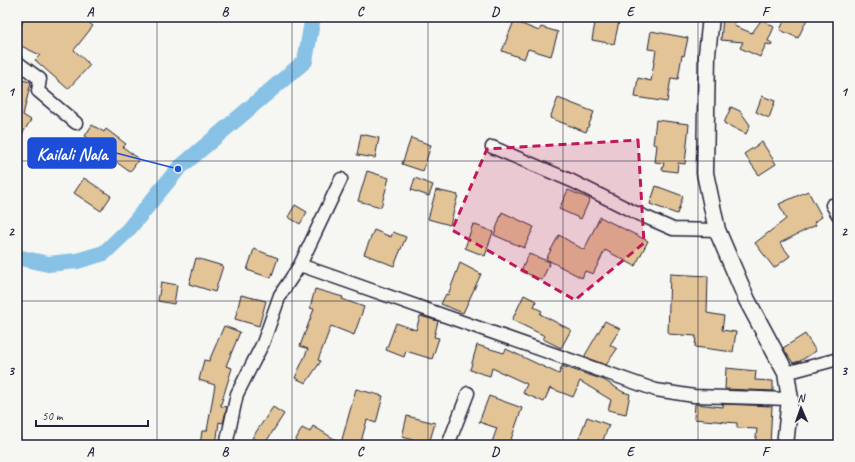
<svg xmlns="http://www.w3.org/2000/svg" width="855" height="462" font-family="Caveat,sans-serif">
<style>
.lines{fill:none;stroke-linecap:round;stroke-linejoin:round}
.canal{stroke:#87c2e6;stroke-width:16}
.building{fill:#e2c496;stroke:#22223b}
.street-casing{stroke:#22223b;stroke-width:15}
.secondary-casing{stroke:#22223b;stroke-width:19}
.street{stroke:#f6f6f2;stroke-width:12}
.secondary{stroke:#f6f6f2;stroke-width:16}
.marked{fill:#c2185b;fill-opacity:0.2;stroke:#c2185b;stroke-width:3;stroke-dasharray:8 5;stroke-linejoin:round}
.grid{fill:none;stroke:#22223b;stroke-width:1;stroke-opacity:0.55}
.leader{fill:none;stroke:#1d4ed8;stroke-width:1.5}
.callout-dot{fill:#1d4ed8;stroke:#f6f6f2;stroke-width:1.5}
.callout{fill:#1d4ed8;stroke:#1d4ed8;stroke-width:1.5}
.callout-label{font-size:18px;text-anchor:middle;font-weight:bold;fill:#fff}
.neatline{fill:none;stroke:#22223b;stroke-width:1.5}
.grid-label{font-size:13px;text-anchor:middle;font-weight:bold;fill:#22223b}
</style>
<rect width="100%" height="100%" fill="#f6f6f2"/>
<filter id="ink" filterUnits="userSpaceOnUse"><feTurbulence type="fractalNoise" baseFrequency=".025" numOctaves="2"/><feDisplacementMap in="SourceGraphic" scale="8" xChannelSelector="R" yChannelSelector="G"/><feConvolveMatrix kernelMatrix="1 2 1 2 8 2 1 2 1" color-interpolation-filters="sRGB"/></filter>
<g filter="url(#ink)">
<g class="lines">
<!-- canal -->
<path class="canal" d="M17 257 48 264 77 261 104 253 128 230 178 169 305 61 313 17"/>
</g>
<!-- building -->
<path class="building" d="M25 17H82L93 26 74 50 90 65 68 89 35 60 40 55 17 44V34Z
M596 17H620L614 44 592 40Z
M723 17H735L734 26 752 33 762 19 774 27 768 41 772 43V45L766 44 760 57 740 48 743 42 721 40Z
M786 17H808L798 38 780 30Z
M514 21 539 31 541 27 558 32 551 56 528 49 524 59 502 51Z
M651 31 688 38 684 56 682 55 678 79 671 78 667 102 635 97 638 78 651 81 656 50 648 49Z
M17 79 31 82 23 115 31 120 17 142Z
M762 96 775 101 769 118 756 112Z
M558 98 594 112 586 132 550 118Z
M731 107 740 111 750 125 746 134 724 123Z
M656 120 689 124 685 164 678 163 677 172 662 170 664 163 655 162 657 145 653 144Z
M92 125 104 132 106 129 126 144 123 147 139 159 130 172 93 145 95 143 85 136Z
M361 134 379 138 375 158 357 155Z
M411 138 431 145 423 171 402 164Z
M762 142 776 164 759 175 744 154Z
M367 171 389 178 381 207 358 201Z
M84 178 111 196 101 211 74 193Z
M415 178 433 185 429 196 411 190Z
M656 186 683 196 677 214 650 204Z
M436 190 458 195 450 225 428 219Z
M568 190 590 199 581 219 559 209Z
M808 191 822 217 814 222 816 225 780 243 790 256 774 268 755 243 786 219 779 204Z
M295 205 307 212 300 224 288 217Z
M502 212 534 227 524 248 494 235Z
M600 217 648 241 635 266 605 250 593 274 585 271 582 278 546 259 559 235 584 250Z
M473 224 493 232 485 256 465 248Z
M374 230 391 237 393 232 406 237 394 266 364 254Z
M254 249 278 258 271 278 247 270Z
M529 254 550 262 542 280 521 271Z
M196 258 223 266 215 292 189 284Z
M460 263 481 274 463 313 441 304 446 294 448 295Z
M670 274 708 276 707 313 724 316 722 330 736 332 733 352 695 347 696 336 668 334Z
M161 282 177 285 174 304 158 301Z
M315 289 343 297 342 299 364 307 354 335 331 326 318 360 321 361 306 383 295 378 308 349 300 346 314 309 310 308Z
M241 295 266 301 259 326 235 319Z
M524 295 536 301 534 307 542 311 540 314 571 330 561 348 543 339 545 336 512 320Z
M420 316 438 321 434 337 439 338 432 359 406 351 404 357 386 350 396 323 416 330Z
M605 321 620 329 610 345 617 349 606 365 584 357Z
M224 326 240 332 226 366 232 368 221 404V406L227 407 223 423 219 422 216 445H200L202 431H207L215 385 199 380 204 360 209 361Z
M805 334 816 351 800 361 793 363 783 348Z
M477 345 504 353 506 349 559 374 562 366 604 380 623 392 630 394 626 414 608 410 611 400 580 381 573 397 550 388 544 402 523 393 527 384 492 368 490 376 470 370Z
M726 368 756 371 755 380 773 381V391L725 389Z
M356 389 383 396 376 423 367 420 360 445H293L302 428 310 432 313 426 341 443Z
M489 396 522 408 509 445H491L497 428 479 422Z
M695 404 723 407V404L772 406 770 445H755L757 429 737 428V423L694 419Z
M273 407 284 414 264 445 252 438Z
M407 416 435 423 429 444 402 437Z
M587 417 609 425 601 445H588L578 441Z"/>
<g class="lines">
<!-- street casing -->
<g class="street-casing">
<path id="street" d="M17 62 40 79 38 91 76 123
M492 147 572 181 634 212 673 229 717 230
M832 205 838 215
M300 265 656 390 694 396 790 399
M786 373 838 359
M226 445 237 394 263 343 280 295 300 265 341 179
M448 445 468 393"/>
</g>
<!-- secondary casing -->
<g class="secondary-casing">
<path id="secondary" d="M711 17 707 54 705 173 717 230 747 300 786 373 790 399 785 445"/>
</g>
<!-- street -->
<use href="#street" class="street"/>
<!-- secondary -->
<use href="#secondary" class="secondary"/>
</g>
</g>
<!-- marked area -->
<path class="marked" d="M638 140 644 243 575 300 452 230 487 149Z"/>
<!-- grid -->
<path class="grid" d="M157 17V445M292 17V445M428 17V445M563 17V445M698 17V445M17 161H838M17 301H838"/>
<!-- callouts -->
<path class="leader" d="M178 169L116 153"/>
<circle class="callout-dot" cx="178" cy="169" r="4"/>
<rect class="callout" x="28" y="138" width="88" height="30" rx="4"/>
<g class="callout-label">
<text x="72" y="160">Kailali Nala</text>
</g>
<!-- margin -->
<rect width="855" height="462" fill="none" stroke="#f6f6f2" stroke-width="44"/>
<!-- north arrow -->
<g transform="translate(801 408) rotate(358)" stroke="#f6f6f2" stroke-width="3" paint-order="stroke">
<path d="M0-3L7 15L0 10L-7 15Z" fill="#22223b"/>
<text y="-6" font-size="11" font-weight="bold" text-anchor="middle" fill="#22223b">N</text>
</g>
<!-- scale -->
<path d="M36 420v6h112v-6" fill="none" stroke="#22223b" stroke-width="2"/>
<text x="42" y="420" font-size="12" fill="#22223b" stroke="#f6f6f2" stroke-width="3" paint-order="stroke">50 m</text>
<rect x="22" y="22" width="811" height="418" class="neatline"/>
<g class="grid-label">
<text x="90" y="16">A</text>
<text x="225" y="16">B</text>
<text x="360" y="16">C</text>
<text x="495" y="16">D</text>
<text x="630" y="16">E</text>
<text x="765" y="16">F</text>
<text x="11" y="96">1</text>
<text x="844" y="96">1</text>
<text x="11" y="236">2</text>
<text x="844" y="236">2</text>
<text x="11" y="375">3</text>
<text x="844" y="375">3</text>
<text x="90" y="456">A</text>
<text x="225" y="456">B</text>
<text x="360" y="456">C</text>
<text x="495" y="456">D</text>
<text x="630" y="456">E</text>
<text x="765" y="456">F</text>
</g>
</svg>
